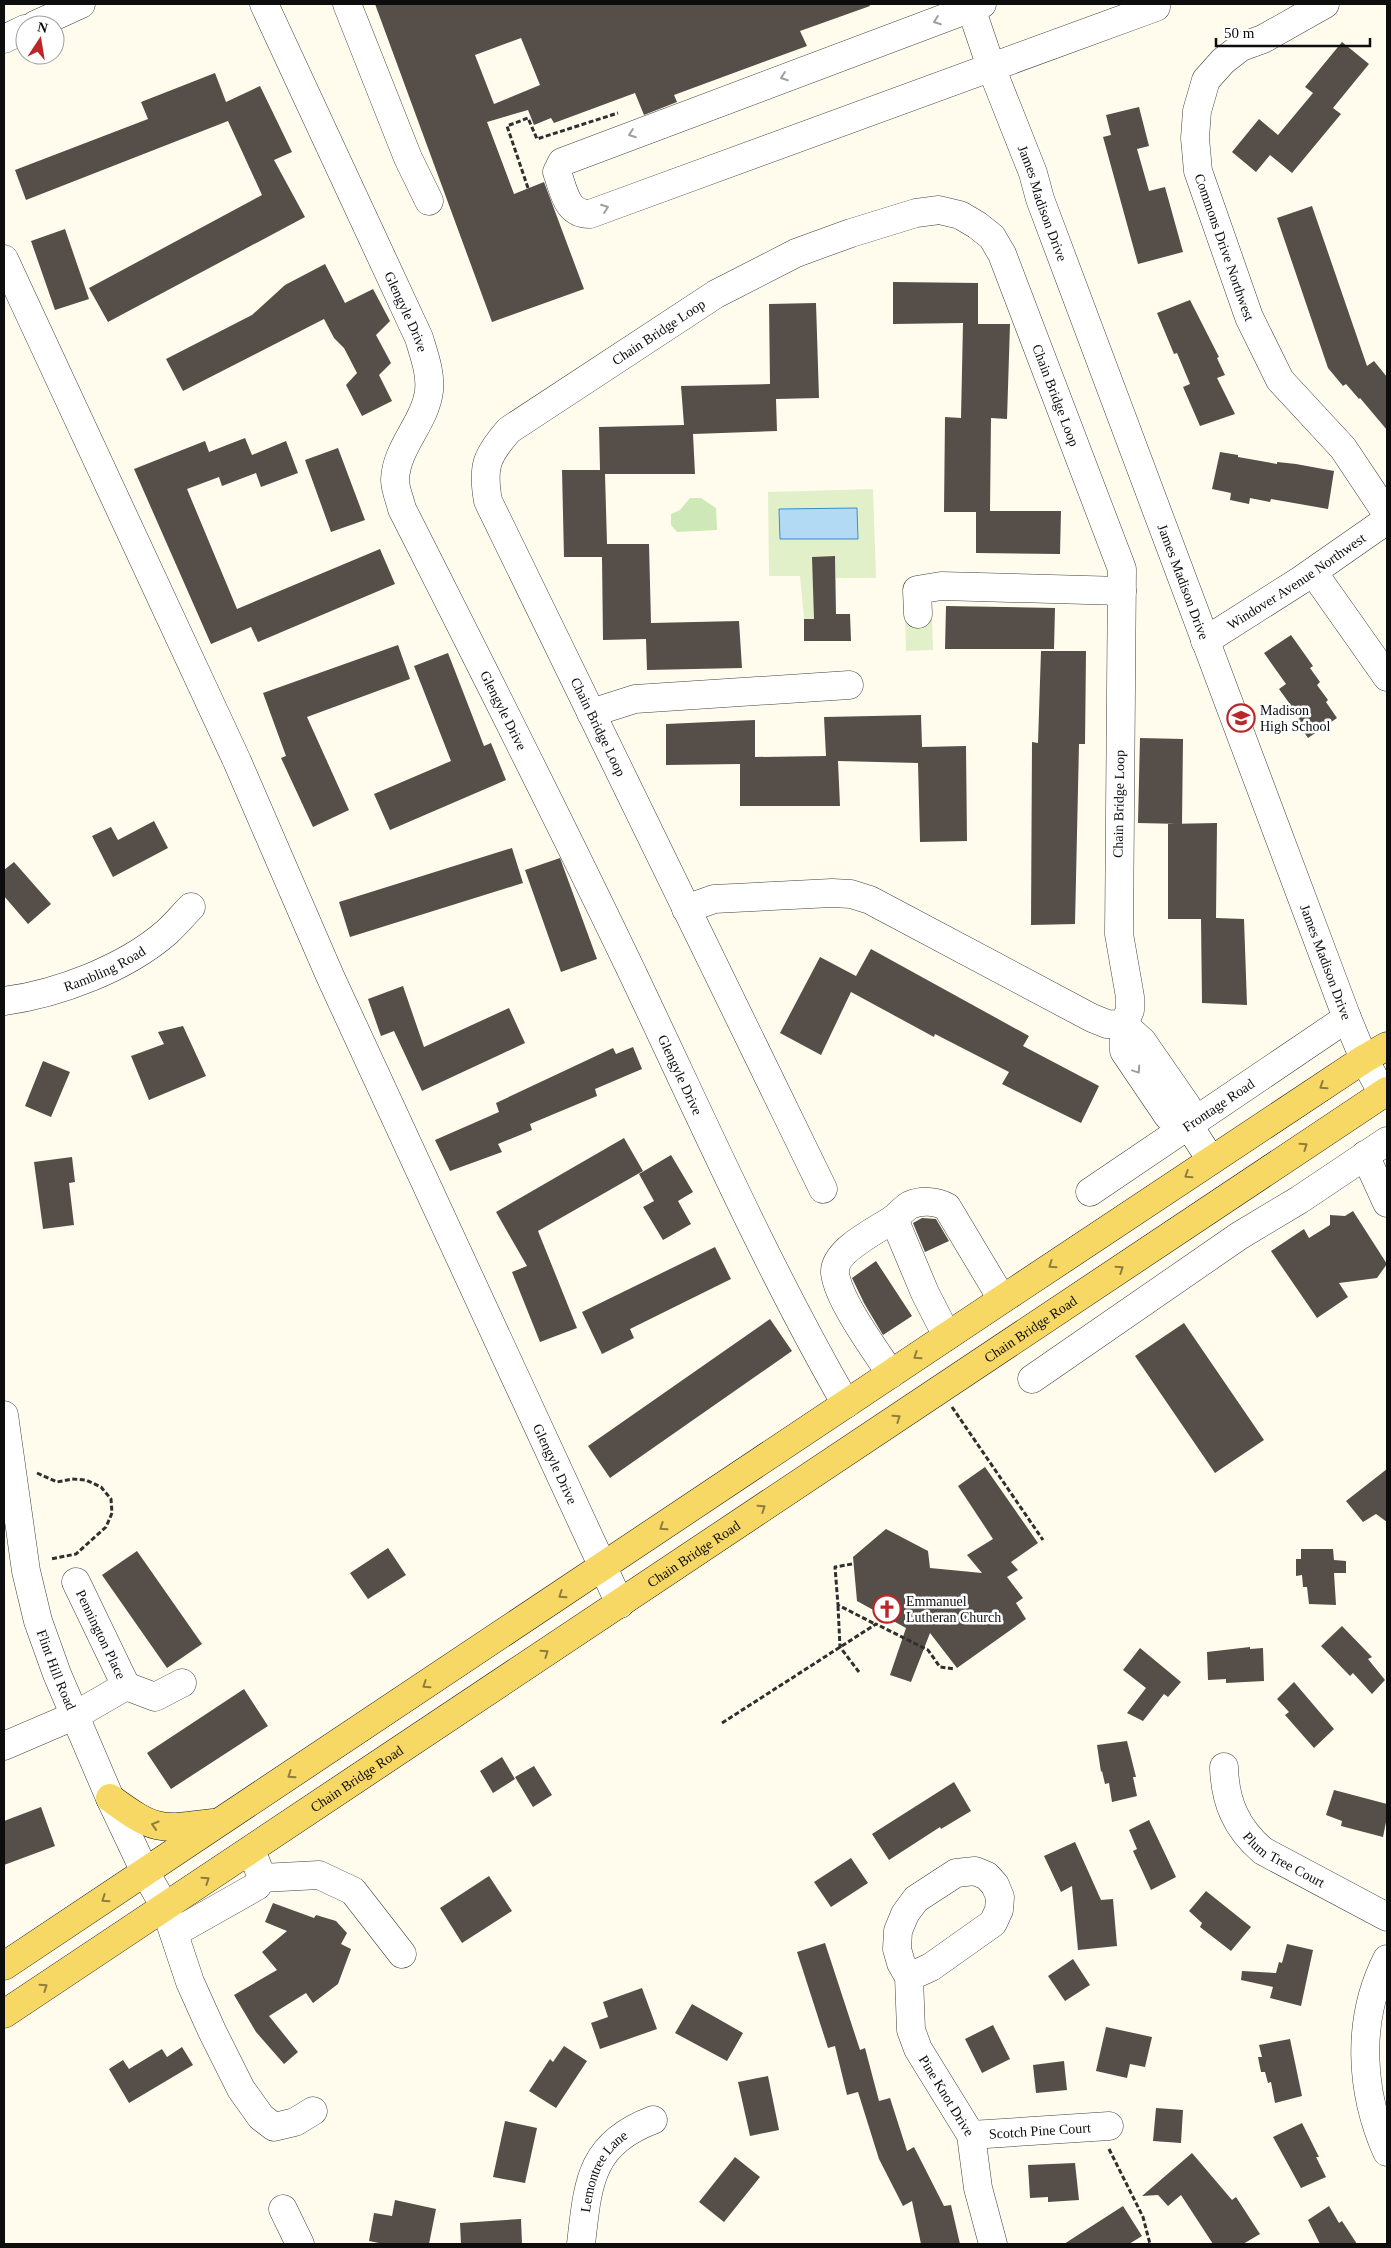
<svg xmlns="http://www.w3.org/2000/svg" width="1391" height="2248" font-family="Georgia,serif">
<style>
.green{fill:#cfe8b7}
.pitch{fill:#e1f0c9}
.water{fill:#b2daf5;stroke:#3a8dcb}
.building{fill:#554e49;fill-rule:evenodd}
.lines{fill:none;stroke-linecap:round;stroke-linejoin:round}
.minor-casing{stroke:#404040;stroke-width:29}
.major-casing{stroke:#1e1e1e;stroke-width:29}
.path{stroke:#2f2f2f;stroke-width:3;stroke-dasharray:5 2.5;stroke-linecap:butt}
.minor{stroke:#fff;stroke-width:28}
.major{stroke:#f7d865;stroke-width:28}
.oneway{stroke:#9e9e9e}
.oneway2{stroke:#8e7d3d}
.labels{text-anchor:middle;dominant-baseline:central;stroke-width:5;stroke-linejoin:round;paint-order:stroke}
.street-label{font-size:14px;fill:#0d0d0d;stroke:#fff}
.poi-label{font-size:14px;fill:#0d0d0d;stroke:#fff;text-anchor:start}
</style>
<rect width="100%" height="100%" fill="#fffced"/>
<!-- green -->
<path class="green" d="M690 498H701L716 508 717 530 677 532 671 525V514L680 510Z"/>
<!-- pitch -->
<path class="pitch" d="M873 489 876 578H836L835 556 813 557 814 619H804L800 576H769L768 492Z
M932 613 933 650 906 651 905 614Z"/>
<!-- water -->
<path class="water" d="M857 508 858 539H780L779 509Z"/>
<!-- building -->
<path class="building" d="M375 4H869L870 6 800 31 807 46 674 95 677 102 644 115 635 93 554 123 551 118 534 125 528 110 487 122 514 194 544 182 584 289 492 322ZM521 38 540 85 494 104 475 55Z
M1342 42 1369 64 1333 108 1341 114 1292 173 1270 155 1256 172 1232 152 1259 119 1278 135 1313 93 1305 87Z
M215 73 226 102 260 86 292 152 274 160 305 217 108 322 89 288 262 195 228 121 26 200 15 170 148 119 141 102Z
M1139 107 1149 146 1137 149 1149 191 1165 187 1183 252 1138 264 1103 137 1111 135 1106 115Z
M1312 206 1367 366 1374 361 1387 377V430L1360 398 1359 399 1346 384 1343 386 1328 368 1277 218Z
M65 229 89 299 55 310 31 241Z
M325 264 345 303 373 289 390 321 376 335 391 363 379 375 392 401 362 416 346 385 357 373 344 348 334 338 324 319 183 391 166 359 252 315 285 285Z
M893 282 978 283V324H1010L1007 419 991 418 990 511H1061L1060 554 976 553V512H944L945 417 961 418 963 323 893 324Z
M1190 300 1219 357 1217 358 1225 375 1217 378 1235 414 1200 426 1183 387 1190 384 1177 353 1174 354 1157 313Z
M816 303 819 398 776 399 777 431 693 434 695 474H605L607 544H649L651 623 739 621 742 668 647 670 646 639 603 640 602 557H564L562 470H600L599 427 684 425 681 386 770 384 769 304Z
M245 438 252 455 286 441 298 473 261 487 256 473 222 486 219 477 187 489 237 609 380 549 395 584 258 642 251 627 211 644 134 469 205 441 209 452Z
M338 448 365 520 331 532 305 460Z
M1220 452 1238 455V457L1277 464V462L1296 464 1334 471 1328 509 1271 499 1270 502 1250 498 1249 504 1230 500 1231 493 1212 489Z
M835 556 836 614H850L851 641H804V619H814L812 557Z
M946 606 1055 608 1054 649H945Z
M1291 635 1313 666 1310 668 1320 682 1317 685 1328 700 1326 702 1337 718 1308 738 1296 720 1300 718 1279 689 1286 684 1264 653Z
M398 645 410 679 307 717 349 810 313 827 281 758 286 756 263 693Z
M1041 651H1086L1085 744H1079L1075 924 1031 925 1032 742 1038 743Z
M448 653 484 746 491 743 506 780 390 830 374 794 451 761 414 666Z
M921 715 922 747 966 746 967 841 920 842 918 763 838 761 840 806H740V764L666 765V724L755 720V757L826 756 824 717Z
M1140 738 1183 739 1182 824 1138 823Z
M154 821 168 848 113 877 92 836 111 827 118 840Z
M1217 823 1216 918 1244 919 1247 1005 1202 1003 1201 919H1168V824Z
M512 848 523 883 350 937 339 902Z
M560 858 597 959 561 972 525 870Z
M14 862 51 904 28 924 4 896V870Z
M871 949 1029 1036 1023 1046 1099 1086 1081 1123 1002 1084 1009 1072 935 1034 934 1037 851 992 821 1055 780 1033 820 957 856 976Z
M403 986 424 1047 509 1008 525 1043 422 1091 394 1031 381 1036 368 999Z
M183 1026 206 1076 149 1100 131 1056 164 1044 158 1032Z
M633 1047 642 1069 595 1089 597 1096 530 1124 532 1130 498 1144 502 1152 450 1171 435 1140 499 1112 496 1103 613 1048 616 1054Z
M43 1061 70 1072 51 1117 25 1106Z
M624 1138 643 1171 538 1231 577 1328 540 1342 512 1272 527 1266 496 1212Z
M671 1155 693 1192 678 1201 691 1224 663 1240 643 1207 654 1201 639 1174Z
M72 1157 75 1182 69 1183 74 1225 43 1229 34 1162Z
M1353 1211 1387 1264 1377 1278 1339 1283 1348 1297 1317 1318 1271 1251 1304 1229 1309 1238 1330 1225V1215L1345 1216Z
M922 1218 936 1219 949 1241 925 1252 913 1223Z
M715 1247 731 1279 630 1329 634 1338 602 1354 582 1312Z
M876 1261 912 1316 883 1335 864 1303 852 1278Z
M770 1319 792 1351 610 1478 588 1446Z
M1184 1323 1264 1440 1215 1473 1135 1356Z
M985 1467 1038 1543 1011 1562 1018 1570 1007 1577 1023 1598 1016 1603 1026 1619 957 1668 930 1633 911 1682 890 1675 906 1628 857 1601 853 1557 886 1529 928 1551 930 1568 982 1573 967 1555 993 1539 958 1486Z
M1387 1469V1522L1376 1514 1363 1522 1346 1501Z
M388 1548 406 1575 368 1599 350 1573Z
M1301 1549H1333L1334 1560 1346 1561V1573H1334L1336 1605 1309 1604 1307 1587H1303L1302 1575 1296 1576V1559H1301Z
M137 1551 202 1644 167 1668 102 1575Z
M1342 1626 1372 1657 1368 1659 1385 1680 1372 1694 1353 1673 1350 1676 1321 1646Z
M1250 1647V1649L1263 1648 1264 1681 1226 1683V1679L1208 1680 1207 1652Z
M1140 1648 1181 1682 1168 1697 1164 1694 1143 1721 1127 1713 1146 1688 1123 1670Z
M1294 1682 1334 1729 1314 1748 1285 1715 1289 1712 1277 1699Z
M244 1689 268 1726 171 1789 147 1753Z
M1127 1741 1136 1777H1133L1137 1796 1112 1802 1109 1783 1105 1784 1102 1771 1101 1772 1097 1745Z
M502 1757 515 1779 493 1793 480 1771Z
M534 1766 552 1795 533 1807 515 1777Z
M954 1782 971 1811 941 1829 940 1827 889 1860 872 1834Z
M1334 1790 1387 1804V1817L1383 1837 1341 1826 1342 1821 1326 1815Z
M41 1807 55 1846 4 1865V1821Z
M1149 1820 1176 1877 1151 1890 1133 1851 1137 1849 1129 1830Z
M1075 1842 1101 1900 1113 1899 1117 1946 1078 1950 1072 1886 1061 1892 1044 1856Z
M851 1858 868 1883 831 1907 814 1882Z
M489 1876 512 1911 462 1943 440 1908Z
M1206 1891 1251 1927 1231 1951 1200 1927 1202 1923 1189 1911Z
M273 1903 314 1918 316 1915 336 1921 347 1933 341 1944 351 1949 338 1984 313 2003 306 1993 269 2016 298 2052 284 2064 256 2032 234 1995 277 1970 262 1952 287 1931 265 1922Z
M825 1943 860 2050 865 2048 879 2101 890 2098 907 2151 914 2147 944 2206 951 2205 960 2244H921L912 2201 903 2206 879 2159 858 2092 847 2095 835 2046 828 2048 797 1952Z
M1287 1944 1313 1950 1301 2006 1270 1998 1273 1987 1241 1980 1242 1971 1276 1973 1279 1962 1282 1963Z
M1073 1959 1090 1985 1065 2001 1048 1976Z
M642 1988 657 2029 600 2049 591 2023 608 2017 603 2002Z
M692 2004 743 2033 727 2061 675 2033Z
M993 2025 1010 2059 982 2073 965 2039Z
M1106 2027 1152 2037 1145 2067 1130 2064 1127 2078 1096 2071Z
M1290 2039 1302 2096 1275 2103 1271 2082 1268 2083 1265 2072H1261L1258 2057H1262L1259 2045Z
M564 2046 587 2061 556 2108 529 2091 550 2059 553 2062Z
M182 2047 193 2065 129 2103 109 2069 123 2060 129 2069 162 2049 167 2057Z
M1064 2061 1067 2090 1036 2093 1033 2065Z
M768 2076 779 2130 750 2136 738 2082Z
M1156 2108 1183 2110 1181 2143 1153 2141Z
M505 2121 537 2128 525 2183 493 2177Z
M1302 2123 1319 2157H1316L1326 2177 1301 2188 1273 2137Z
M1192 2153 1232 2200 1236 2197 1260 2234 1243 2244H1213L1181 2195 1168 2206 1158 2195 1142 2196Z
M735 2157 760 2177 724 2222 699 2202Z
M1075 2163 1079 2200 1048 2202V2197L1030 2198 1028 2165Z
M395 2200 436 2209 429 2244H384L369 2241 374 2213 392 2216Z
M1123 2206 1142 2236 1129 2244H1064Z
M1329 2206 1339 2223 1342 2221 1357 2244H1320L1308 2220Z
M521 2219 522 2244H461L460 2223Z"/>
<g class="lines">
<!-- minor casing -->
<g class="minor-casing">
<g id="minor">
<path id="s1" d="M264 4 419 338C424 355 431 373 429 391 425 423 396 447 395 480 395 489 400 500 402 509 480 663 558 817 632 972 701 1117 766 1265 846 1404"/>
<path d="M347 4 408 158 429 201"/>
<path d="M982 4 562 162 557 172C564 191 566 214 590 214L1156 7 1155 4"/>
<path id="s2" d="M1325 4 1263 39 1241 47 1223 61 1206 80 1197 111 1195 138 1198 171 1249 317 1280 380 1343 448 1387 514"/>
<path id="s3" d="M971 8 991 67 1033 173 1040 199 1347 1018 1364 1059 1383 1094"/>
<path d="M35 25 81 4"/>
<path d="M4 39 25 29"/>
<path id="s4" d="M4 259 237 761 330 976 620 1604"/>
<path d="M1313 572 1387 677"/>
<path d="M918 614 917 590 941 586 1122 591"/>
<path id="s5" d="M1205 641 1301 580 1387 520"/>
<path d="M591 713 635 699 849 685"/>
<path d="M686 909 714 899 832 893 851 894 870 900 1092 1018 1107 1024 1124 1025 1142 1041 1187 1106 1189 1126 1211 1160"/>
<path id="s6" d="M4 1001C58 994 126 968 167 932 176 924 183 915 191 907"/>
<path d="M1365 1155 1387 1203"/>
<path id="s7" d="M823 1189 488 501C482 467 486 456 509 430L716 294 796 253 851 233 916 213 939 210 960 215 977 225 992 237 1002 254 1122 569 1119 934 1130 997V1010L1124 1025V1051L1168 1116 1189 1126"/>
<path id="s8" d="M1090 1192 1347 1018"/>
<path d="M894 1219 925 1293 947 1336"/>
<path d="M891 1374C875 1350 838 1300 835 1273 833 1251 877 1230 892 1220 898 1216 903 1209 910 1205 921 1200 937 1201 947 1207L1002 1299"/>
<path d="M1032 1379 1239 1236 1299 1200 1387 1141"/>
<path id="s9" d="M4 1415 26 1571 38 1621 57 1674 110 1798 145 1872 165 1907 190 1982 212 2031 241 2089 261 2117 274 2127 295 2122 313 2111"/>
<path id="s10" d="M76 1582 126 1686"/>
<path d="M4 1746 74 1716 126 1686 155 1697 182 1683"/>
<path id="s11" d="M1224 1767C1225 1802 1236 1828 1263 1851L1387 1917"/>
<path d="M262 1878 319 1875 353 1891 402 1954"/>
<path d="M174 1933 257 1886 262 1878 255 1860"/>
<path d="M1387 1959C1356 2020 1360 2091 1387 2152"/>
<path id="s12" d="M909 1977 931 1967 993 1923 999 1910 1000 1897 995 1885 987 1876 975 1871 956 1873 916 1899 905 1914 898 1931 897 1949 901 1963 909 1977 911 2030 918 2049 971 2135 978 2188 993 2244"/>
<path id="s13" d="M971 2135 1109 2126"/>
<path d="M283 2209 300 2244"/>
<path id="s14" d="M581 2244C588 2184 589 2144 653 2120"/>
</g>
</g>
<!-- major casing -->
<g class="major-casing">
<g id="major">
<path d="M110 1798C155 1831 159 1830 213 1823"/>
<path d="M4 1966C459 1667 909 1359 1364 1059L1387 1046"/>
<path id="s15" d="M4 2014 1387 1091"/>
</g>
</g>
<!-- path -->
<path class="path" d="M528 188 507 126 528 118 537 139 618 113
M952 1407 1043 1540
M37 1473 57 1482 72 1479 86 1480 101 1487 111 1499 112 1513 106 1527 76 1554 51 1559
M852 1564 835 1567 838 1605 875 1624
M838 1606 840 1647 859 1672
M722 1723 876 1624 928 1650 940 1667 955 1669
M1109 2149 1143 2217 1150 2244"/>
<!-- minor -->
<use href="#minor" class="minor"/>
<!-- major -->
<use href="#major" class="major"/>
</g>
<!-- one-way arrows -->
<defs><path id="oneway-chevron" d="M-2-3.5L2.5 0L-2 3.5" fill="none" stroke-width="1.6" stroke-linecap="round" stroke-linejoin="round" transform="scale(1.25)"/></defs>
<g class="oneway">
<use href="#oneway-chevron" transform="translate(937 21) rotate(160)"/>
<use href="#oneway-chevron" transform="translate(784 77) rotate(160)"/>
<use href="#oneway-chevron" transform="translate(632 134) rotate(160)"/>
<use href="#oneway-chevron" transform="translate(605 208) rotate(-20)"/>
<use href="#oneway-chevron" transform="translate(1137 1070) rotate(56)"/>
</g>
<g class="oneway2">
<use href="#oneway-chevron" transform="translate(1323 1086) rotate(147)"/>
<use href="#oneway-chevron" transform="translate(1304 1146) rotate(-34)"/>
<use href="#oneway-chevron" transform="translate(1188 1175) rotate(147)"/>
<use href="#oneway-chevron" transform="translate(1052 1265) rotate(146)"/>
<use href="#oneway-chevron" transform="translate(1120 1269) rotate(-34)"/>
<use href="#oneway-chevron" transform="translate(917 1356) rotate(146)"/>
<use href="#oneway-chevron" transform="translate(897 1418) rotate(-34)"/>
<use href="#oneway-chevron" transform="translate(762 1508) rotate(-34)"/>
<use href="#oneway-chevron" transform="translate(663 1527) rotate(146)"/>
<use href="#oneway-chevron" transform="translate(562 1595) rotate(146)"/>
<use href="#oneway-chevron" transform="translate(545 1653) rotate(-34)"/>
<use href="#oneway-chevron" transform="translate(426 1685) rotate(146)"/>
<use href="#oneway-chevron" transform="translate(291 1775) rotate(146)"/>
<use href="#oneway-chevron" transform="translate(155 1825) rotate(-163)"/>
<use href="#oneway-chevron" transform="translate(206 1880) rotate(-34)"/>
<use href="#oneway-chevron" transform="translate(105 1899) rotate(146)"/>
<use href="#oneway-chevron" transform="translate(44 1987) rotate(-34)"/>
</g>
<!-- icons -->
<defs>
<g id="school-ring" transform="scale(1.4375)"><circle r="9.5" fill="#fff" stroke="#bb2729" stroke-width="1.5"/><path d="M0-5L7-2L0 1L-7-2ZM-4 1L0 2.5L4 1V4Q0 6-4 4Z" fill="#bb2729"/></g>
<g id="church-ring" transform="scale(1.4375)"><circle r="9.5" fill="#fff" stroke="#bb2729" stroke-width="1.5"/><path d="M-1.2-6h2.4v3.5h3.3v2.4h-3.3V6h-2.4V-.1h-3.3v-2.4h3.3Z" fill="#bb2729"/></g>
</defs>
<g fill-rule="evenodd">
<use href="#school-ring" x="1241" y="718"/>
<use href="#church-ring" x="887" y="1609"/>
</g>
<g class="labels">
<!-- street labels -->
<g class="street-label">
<text stroke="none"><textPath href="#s3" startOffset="208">James Madison Drive</textPath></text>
<text stroke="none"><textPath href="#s2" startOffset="316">Commons Drive Northwest</textPath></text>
<text stroke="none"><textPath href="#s1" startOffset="339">Glengyle Drive</textPath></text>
<text stroke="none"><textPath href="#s7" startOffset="1022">Chain Bridge Loop</textPath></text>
<text stroke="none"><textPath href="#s7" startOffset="1562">Chain Bridge Loop</textPath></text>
<text stroke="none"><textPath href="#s5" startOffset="109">Windover Avenue Northwest</textPath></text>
<text stroke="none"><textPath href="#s3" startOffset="612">James Madison Drive</textPath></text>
<text stroke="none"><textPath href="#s1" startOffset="774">Glengyle Drive</textPath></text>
<text transform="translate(598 727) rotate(64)">Chain Bridge Loop</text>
<text transform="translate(1119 804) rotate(-89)">Chain Bridge Loop</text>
<text stroke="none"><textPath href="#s3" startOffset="1018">James Madison Drive</textPath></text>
<text stroke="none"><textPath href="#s6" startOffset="106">Rambling Road</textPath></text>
<text stroke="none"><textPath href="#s1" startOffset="1179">Glengyle Drive</textPath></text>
<text stroke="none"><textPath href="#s8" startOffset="155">Frontage Road</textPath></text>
<text stroke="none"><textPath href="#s15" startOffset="1234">Chain Bridge Road</textPath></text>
<text stroke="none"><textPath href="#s4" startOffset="1325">Glengyle Drive</textPath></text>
<text stroke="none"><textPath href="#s15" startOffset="829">Chain Bridge Road</textPath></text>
<text stroke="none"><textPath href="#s10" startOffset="58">Pennington Place</textPath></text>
<text stroke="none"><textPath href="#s9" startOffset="261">Flint Hill Road</textPath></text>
<text stroke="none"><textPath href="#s15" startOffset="424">Chain Bridge Road</textPath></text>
<text stroke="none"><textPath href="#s11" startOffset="118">Plum Tree Court</textPath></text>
<text stroke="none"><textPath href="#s12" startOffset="446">Pine Knot Drive</textPath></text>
<text stroke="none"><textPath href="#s13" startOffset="69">Scotch Pine Court</textPath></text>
<text stroke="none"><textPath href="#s14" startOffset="78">Lemontree Lane</textPath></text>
</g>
<!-- poi labels -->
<g class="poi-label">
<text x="1260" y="710">Madison<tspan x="1260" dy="16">High School</tspan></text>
<text x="906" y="1601">Emmanuel<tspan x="906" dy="16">Lutheran Church</tspan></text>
</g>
</g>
<!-- border -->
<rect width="1391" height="2248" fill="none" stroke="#0d0d0d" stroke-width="10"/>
<!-- north arrow -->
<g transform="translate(40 40) rotate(12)"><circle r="24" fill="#ffffff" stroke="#9e9e9e"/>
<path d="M0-4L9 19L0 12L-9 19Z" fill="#bb2729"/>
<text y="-8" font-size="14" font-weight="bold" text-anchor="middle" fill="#0d0d0d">N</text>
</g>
<!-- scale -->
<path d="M1216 38v8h154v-8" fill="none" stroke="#0d0d0d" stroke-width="2.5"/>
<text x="1224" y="38" font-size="15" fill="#0d0d0d" stroke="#ffffff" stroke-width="4" paint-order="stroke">50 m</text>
</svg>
